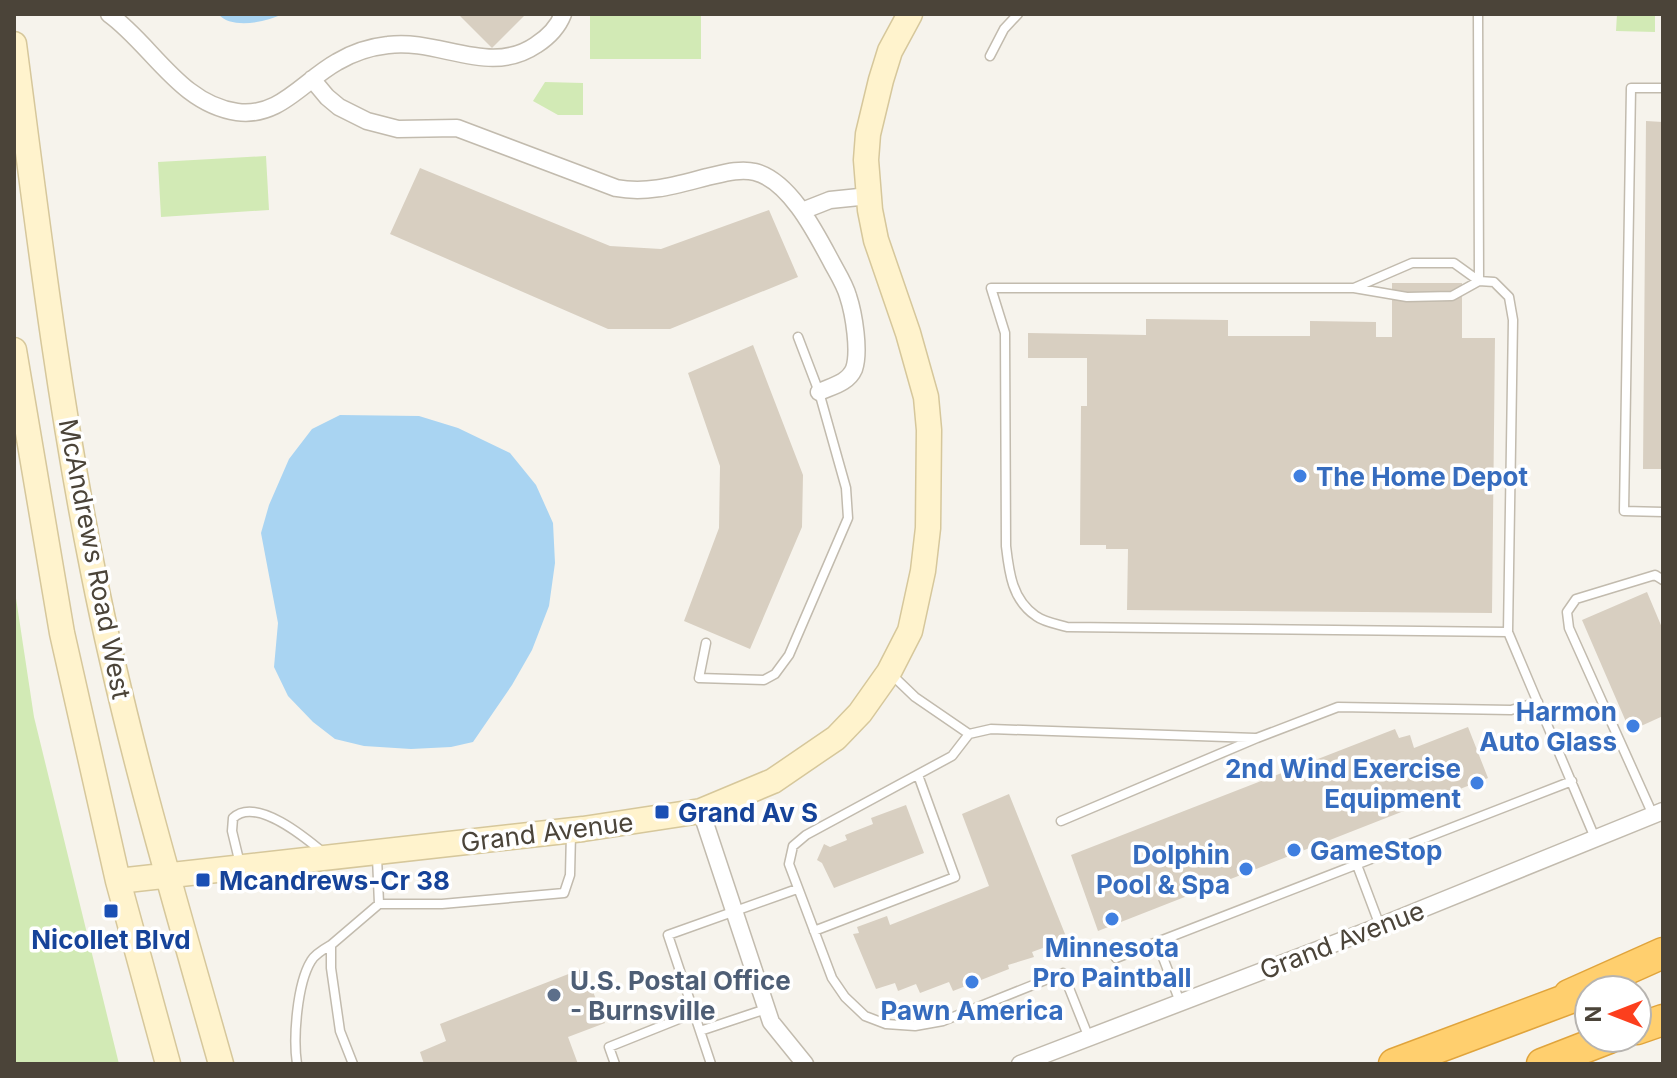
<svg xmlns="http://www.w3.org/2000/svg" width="1677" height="1078" font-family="Inter,sans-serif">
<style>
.green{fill:#d2eab5}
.water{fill:#a9d4f2}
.building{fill:#d8cfc1}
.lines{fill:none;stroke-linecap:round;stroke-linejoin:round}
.lane-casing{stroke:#c2bbae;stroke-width:11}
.street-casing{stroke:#c2bbae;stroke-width:19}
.secondary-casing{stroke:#d6c79b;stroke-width:27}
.highway-casing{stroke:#e0a43c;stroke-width:33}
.lane{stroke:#fff;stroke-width:8}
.street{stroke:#fff;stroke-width:16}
.secondary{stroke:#fff3cd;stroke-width:24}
.highway{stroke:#ffcf6e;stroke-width:30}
.shop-dot{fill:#3f7fe0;stroke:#fff;stroke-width:3}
.transit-dot{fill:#1a4fb4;stroke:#fff;stroke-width:3}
.service-dot{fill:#5c6f8a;stroke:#fff;stroke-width:3}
.labels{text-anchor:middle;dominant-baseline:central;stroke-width:7;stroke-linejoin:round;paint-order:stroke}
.shop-label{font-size:26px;font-weight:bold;fill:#366cbe;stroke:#fff;text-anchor:end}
.street-label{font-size:26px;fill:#4b4439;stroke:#fff}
.transit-label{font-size:26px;font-weight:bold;fill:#164399;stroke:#fff;text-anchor:start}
.service-label{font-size:26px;font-weight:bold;fill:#4e5e75;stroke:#fff;text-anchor:start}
</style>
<rect width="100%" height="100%" fill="#f6f3ec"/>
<!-- green -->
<path class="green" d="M590 14H701V59H590Z
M1617 14H1655V32L1616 31Z
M545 82 583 83V115H558L533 101Z
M266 156 269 210 161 217 158 162Z
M14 585 34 717 119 1064H14Z"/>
<!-- water -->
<path class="water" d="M218 14H283C266 22 232 30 218 14Z
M340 415 419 416 458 428 510 453 536 485 553 523 555 563 549 606 532 650 512 685 473 742 451 747 411 749 364 746 335 739 313 722 288 696 274 667 278 623 261 533 269 505 289 459 312 429Z"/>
<!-- building -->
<path class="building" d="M458 14H526L492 48Z
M1646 121 1663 122V469H1643Z
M420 168 610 246 661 249 769 210 798 277 670 329H608L390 234Z
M1392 283H1462V338H1495L1492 613 1127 610 1128 549H1106V545H1080L1081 406H1087V358H1028V333L1146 335V319L1228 320V336H1310V321L1376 322V337H1392Z
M753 345 803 475 802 527 750 649 684 621 719 528 720 466 688 373Z
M1647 592 1663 630V716L1630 731 1582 620Z
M1468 727 1488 778 1098 931 1071 855 1395 729 1399 738 1410 735 1414 748Z
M1009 794 1067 939 1032 952 1034 957 1008 965 1009 969 953 991 949 982 920 993 916 984 898 991 895 983 876 989 853 934 859 933 857 927 887 916 890 925 989 886 962 814Z
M906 805 924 853 834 888 822 863 817 860 824 844 830 847 847 840 845 835 873 824 871 818Z
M584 968 605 1023 568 1037 578 1064H424L420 1052 446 1041 440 1024Z"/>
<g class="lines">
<!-- lane casing -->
<g class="lane-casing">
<path id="lane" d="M1478 14 1479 281 1494 282 1509 297 1513 320 1508 632 1595 838
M990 56 1004 29 1018 14
M1663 88H1631L1624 511 1663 512
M1354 288 1407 297 1452 296 1479 281 1454 263H1412L1354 288H991L1005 333 1006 546C1009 572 1012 600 1036 616 1044 622 1057 624 1067 627L1508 632
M706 643 699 678 764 680 775 674 789 655 848 518 846 488 819 392 798 337
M890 673 915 697 969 734 991 729 1255 738
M969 734 952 756 806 835 793 846 789 864 832 978 845 997 865 1016 886 1024 915 1026 943 1021 1063 973 1089 1038
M1653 815 1569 628 1567 612 1576 599 1655 575 1663 580
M1061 821 1257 738 1338 707 1511 710 1538 702
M377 857 379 904
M240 864 232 831 233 818C256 796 306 838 325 854
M1357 865 1380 926
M814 931 955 877 918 775
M1157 942 1180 1002
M1116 958 1572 781
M766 1009 700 1031 668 935 797 889
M700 1031 711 1064
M297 1064C293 1038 297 984 311 961 315 954 324 949 331 945
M353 1064 340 1031 331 968V945L379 904H442L564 893 570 875 571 833
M615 1064 609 1047 694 1013"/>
</g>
<!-- street casing -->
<g class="street-casing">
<path id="street" d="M109 14C152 45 180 104 237 112 279 118 303 81 337 62 352 53 370 47 388 45 439 38 489 77 536 45 547 38 558 27 563 14
M312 79 327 97 339 107 367 121 398 129 457 128 616 188C648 194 676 185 707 177 721 174 739 168 755 172 790 181 816 233 832 263 838 274 845 285 848 296 854 314 860 352 854 369 848 383 832 386 819 392
M802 211 830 200 869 196
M701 811 771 1022 805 1064
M1020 1064 1380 926 1663 811"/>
</g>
<!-- secondary casing -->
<g class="secondary-casing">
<path id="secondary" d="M14 44C37 220 58 397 93 571 126 738 175 901 221 1064
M14 350 62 633 118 881 168 1064
M118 881 583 829 701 811 773 781 836 738 860 713 889 672 910 631 923 571 928 528 929 430 926 397 908 333 876 240 870 210 866 160 868 134 881 80 890 51 910 14"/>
</g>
<!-- highway casing -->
<g class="highway-casing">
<path id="highway" d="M1569 995 1663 953
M1637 1029 1663 1020
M1394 1064 1589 991
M1542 1064 1609 1038"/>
</g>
<!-- lane -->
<use href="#lane" class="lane"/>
<!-- street -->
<use href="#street" class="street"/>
<!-- secondary -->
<use href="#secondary" class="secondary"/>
<!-- highway -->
<use href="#highway" class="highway"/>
</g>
<!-- markers -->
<g class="shop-dot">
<circle cx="1300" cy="476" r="8"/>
<circle cx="1633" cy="726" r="8"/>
<circle cx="1477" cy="783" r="8"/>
<circle cx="1294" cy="850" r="8"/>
<circle cx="1246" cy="869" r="8"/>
<circle cx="1112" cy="919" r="8"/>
<circle cx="972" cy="982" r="8"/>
</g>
<g class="transit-dot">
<rect x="654" y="804" width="16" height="16" rx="4"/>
<rect x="195" y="872" width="16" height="16" rx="4"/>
<rect x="103" y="903" width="16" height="16" rx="4"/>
</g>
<circle class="service-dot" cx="554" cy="995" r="8"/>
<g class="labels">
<!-- shop labels -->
<g class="shop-label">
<text x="1316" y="476" text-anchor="start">The Home Depot</text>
<text x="1617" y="711">Harmon<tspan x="1617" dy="30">Auto Glass</tspan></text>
<text x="1461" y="768">2nd Wind Exercise<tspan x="1461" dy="30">Equipment</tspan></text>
<text x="1310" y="850" text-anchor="start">GameStop</text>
<text x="1230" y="854">Dolphin<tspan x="1230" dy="30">Pool &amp; Spa</tspan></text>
<text x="1112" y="947" text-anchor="middle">Minnesota<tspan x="1112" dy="30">Pro Paintball</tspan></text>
<text x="972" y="1010" text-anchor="middle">Pawn America</text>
</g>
<!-- street labels -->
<g class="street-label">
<text transform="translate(95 559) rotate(79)">McAndrews Road West</text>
<text transform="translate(547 832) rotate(-7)">Grand Avenue</text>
<text transform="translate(1342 940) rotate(-21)">Grand Avenue</text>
</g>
<!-- transit labels -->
<g class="transit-label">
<text x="678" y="812">Grand Av S</text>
<text x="219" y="880">Mcandrews-Cr 38</text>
<text x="111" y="939" text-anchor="middle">Nicollet Blvd</text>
</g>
<!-- service labels -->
<g class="service-label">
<text x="570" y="980">U.S. Postal Office<tspan x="570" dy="30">- Burnsville</tspan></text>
</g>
</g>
<!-- border -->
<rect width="1677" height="1078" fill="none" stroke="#4b4439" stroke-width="32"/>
<!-- north arrow -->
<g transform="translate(1613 1014) rotate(270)"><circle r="38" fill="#ffffff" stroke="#b7b4b0" stroke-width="2"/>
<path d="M0-6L14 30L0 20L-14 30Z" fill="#fc3f1d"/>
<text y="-12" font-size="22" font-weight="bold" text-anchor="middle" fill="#4b4439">N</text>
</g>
</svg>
